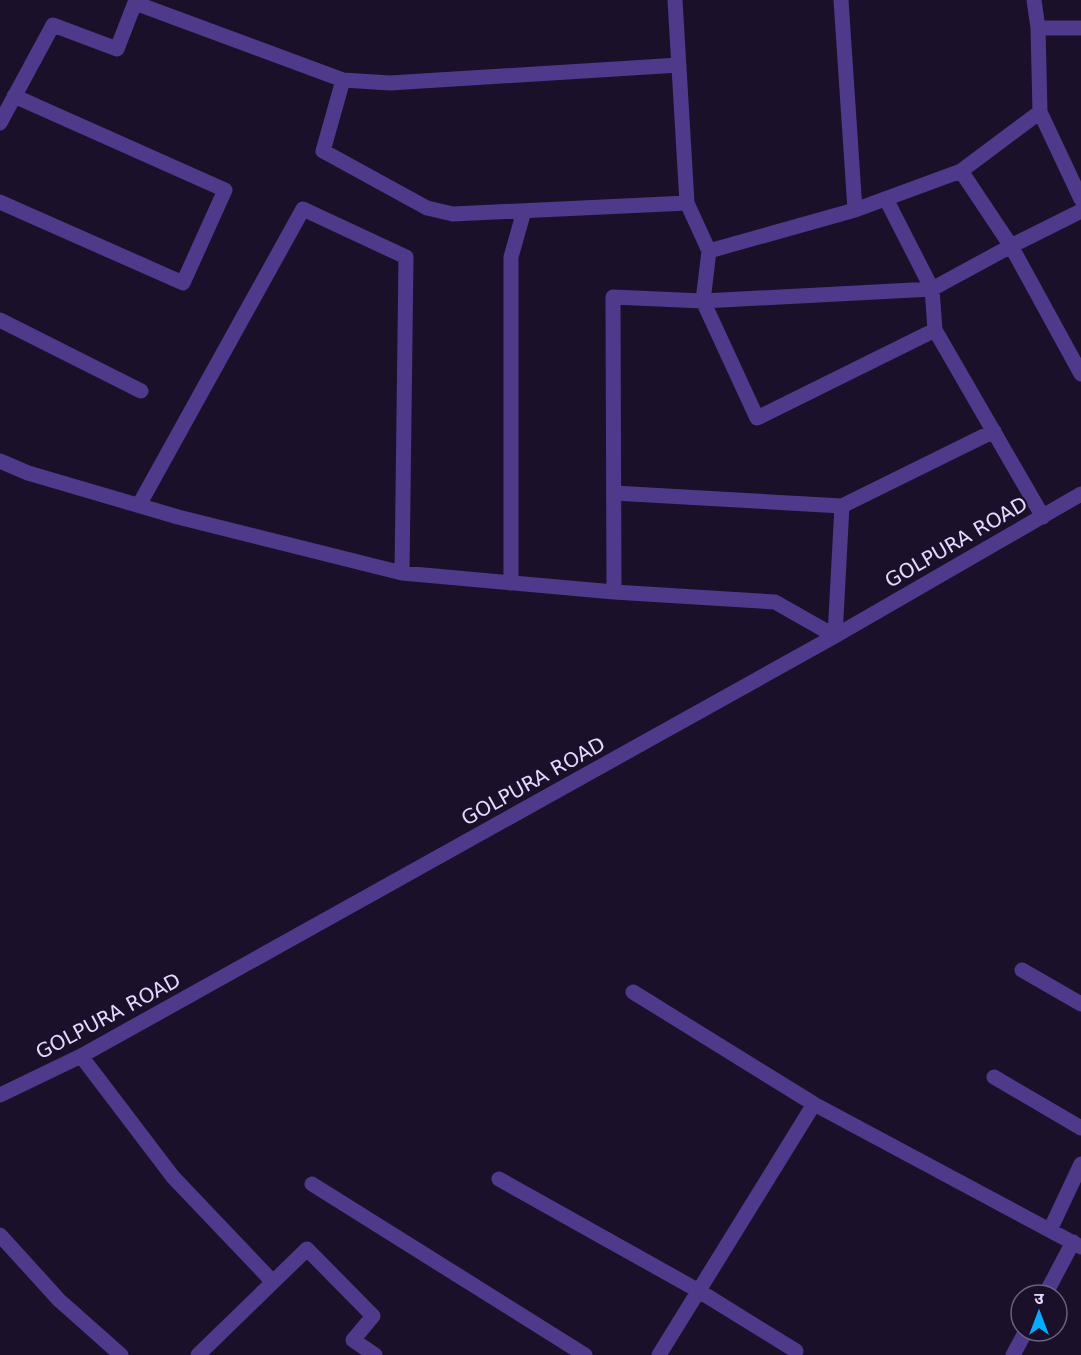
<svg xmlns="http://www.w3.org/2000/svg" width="1081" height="1355" font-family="'DejaVu Sans','Noto Sans Devanagari',sans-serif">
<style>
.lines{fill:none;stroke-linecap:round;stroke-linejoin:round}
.minor{stroke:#4f398a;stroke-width:15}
.labels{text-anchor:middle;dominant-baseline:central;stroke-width:4.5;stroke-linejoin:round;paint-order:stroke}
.street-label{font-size:20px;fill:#e6d9ff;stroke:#1a102a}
</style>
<rect width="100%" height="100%" fill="#1a102a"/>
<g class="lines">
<!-- minor -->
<path class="minor" d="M675 0 687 203 709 251 703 301 757 418 935 330
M841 0 855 210
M135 3 343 80 390 83 679 65
M1038 28H1081
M343 80 323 151 427 208 453 214 687 203
M1040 112 1081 199
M0 123 53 25 117 49 136 0
M961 171 1011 246 1081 374
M886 199 932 289 935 330 1043 517
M0 202 183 283 225 190 14 96
M709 251 855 210 961 171 1040 112 1038 28 1034 0
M0 320 141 391
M0 461 28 473 178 517 402 573 614 592 775 602 835 636 842 506
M614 493 842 506 994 431
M139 505 303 209 406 257 402 573
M511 583V257L524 211
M614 592 613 297 703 301 932 289 1011 246 1081 211
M1022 970 1081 1004
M633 992 814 1104 1081 1247
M81 1056 173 1177 273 1282
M994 1077 1081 1128
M0 1095 81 1056 835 636 1081 494
M499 1179 699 1291 796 1351
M312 1184 585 1355
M1050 1230 1081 1164
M0 1235 59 1300 121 1355
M1045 1295 1073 1242
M198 1355 307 1249 373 1316 353 1340 375 1355
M659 1355 814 1104
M1013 1355 1026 1331"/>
</g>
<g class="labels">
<!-- street labels -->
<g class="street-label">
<text transform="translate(956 542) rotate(-30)">GOLPURA ROAD</text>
<text transform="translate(533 781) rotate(-29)">GOLPURA ROAD</text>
<text transform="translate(108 1016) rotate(-28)">GOLPURA ROAD</text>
</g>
</g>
<!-- north arrow -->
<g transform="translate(1039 1313)"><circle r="28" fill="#1a102a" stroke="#6c607f" stroke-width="1.5"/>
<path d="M0-4.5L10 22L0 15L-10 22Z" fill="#05acff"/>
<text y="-9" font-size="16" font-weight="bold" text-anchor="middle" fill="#e6d9ff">उ</text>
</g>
</svg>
